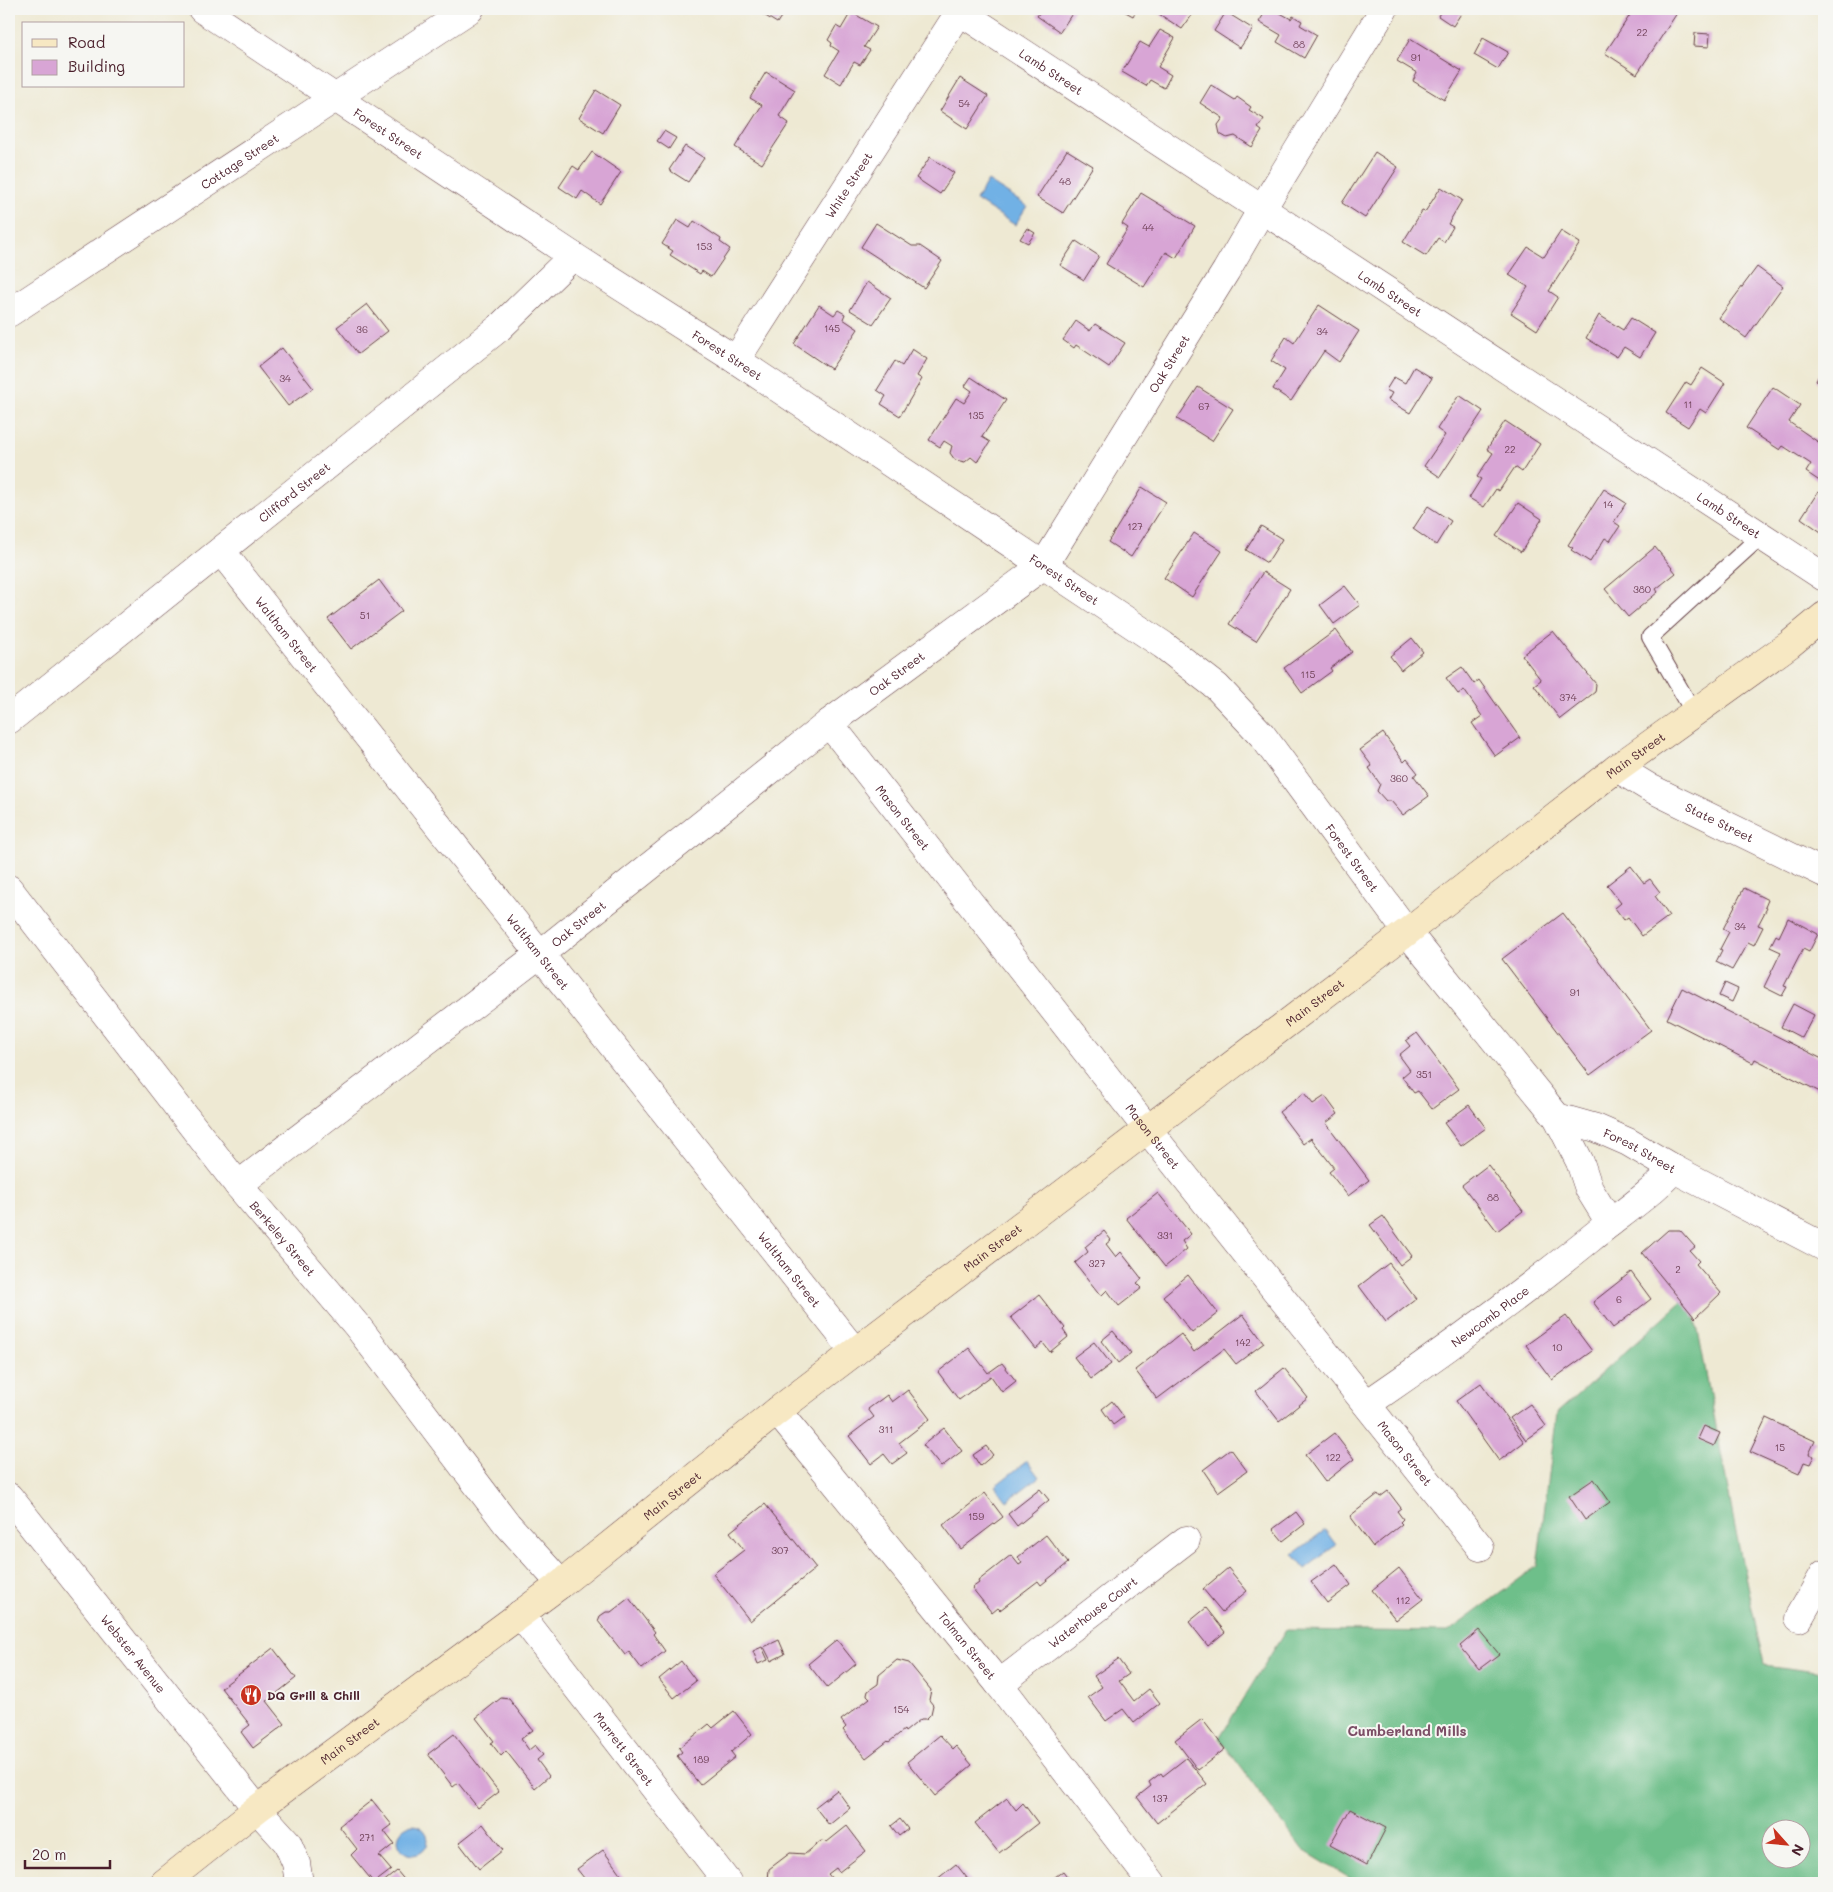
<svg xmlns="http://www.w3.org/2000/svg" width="1833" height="1892" font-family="Mali,sans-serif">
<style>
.forest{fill:#6ebf8a;stroke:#5c6f5a;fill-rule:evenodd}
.water{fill:#71b1e5;stroke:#5e6888}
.building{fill:#d8a5d5}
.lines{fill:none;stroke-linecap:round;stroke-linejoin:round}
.service-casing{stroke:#633d44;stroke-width:18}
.minor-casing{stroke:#633d44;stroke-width:29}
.tertiary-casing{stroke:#633d44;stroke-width:29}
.secondary-casing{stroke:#633d44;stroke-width:29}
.service{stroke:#fff;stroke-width:16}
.minor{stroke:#fff;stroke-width:28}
.tertiary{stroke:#fff;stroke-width:28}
.secondary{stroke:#f7e8c3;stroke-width:28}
.labels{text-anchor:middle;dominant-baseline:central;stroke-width:4;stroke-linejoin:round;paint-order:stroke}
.number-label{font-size:10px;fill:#6e4056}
.street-label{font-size:12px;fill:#4a1f2b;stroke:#f6f6f2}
.poi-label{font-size:12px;font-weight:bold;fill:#4a1f2b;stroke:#f6f6f2;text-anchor:start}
.neighbourhood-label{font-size:14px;font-weight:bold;fill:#7c4e66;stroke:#f6f6f2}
</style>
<rect width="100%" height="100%" fill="#f6f6f2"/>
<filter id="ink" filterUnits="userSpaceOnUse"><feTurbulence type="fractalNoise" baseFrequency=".02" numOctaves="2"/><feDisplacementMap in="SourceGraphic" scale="10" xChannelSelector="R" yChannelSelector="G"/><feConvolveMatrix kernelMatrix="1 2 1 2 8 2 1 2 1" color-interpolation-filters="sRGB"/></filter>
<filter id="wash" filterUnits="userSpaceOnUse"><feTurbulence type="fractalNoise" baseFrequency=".0096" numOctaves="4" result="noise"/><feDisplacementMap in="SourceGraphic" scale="20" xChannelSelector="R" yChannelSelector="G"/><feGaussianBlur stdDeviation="1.12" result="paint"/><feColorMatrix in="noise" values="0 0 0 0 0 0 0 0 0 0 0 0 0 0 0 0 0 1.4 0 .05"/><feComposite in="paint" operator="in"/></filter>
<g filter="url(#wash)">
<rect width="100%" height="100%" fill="#eee9d3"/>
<!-- forest -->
<path class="forest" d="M1691 1293 1737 1538 1764 1665 1824 1673V1883H1358L1303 1850 1219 1738 1286 1630 1448 1632 1537 1566 1557 1413ZM1770 1830H1800V1860H1770Z"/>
<!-- water -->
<path class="water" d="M988 181 1027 206 1015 225 976 200Z
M1027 1461 1039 1477 1007 1501 995 1486Z
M1325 1530 1336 1545 1305 1569 1293 1554Z
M398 1840a15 15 0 1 1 30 0a15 15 0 1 1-30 0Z"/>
<g id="blocks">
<!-- building -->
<path class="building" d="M754 9H786L777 23Z
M1042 9H1075L1060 32 1037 16Z
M1120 9H1137L1133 16Z
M1163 9H1192L1195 11 1182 29 1159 14Z
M1267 9H1273L1291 19 1293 16 1302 21 1300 25 1317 35 1304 58 1277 42 1281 35 1259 22Z
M1442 9H1464L1453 26 1438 16Z
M1634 9H1677L1679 10 1637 74 1605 53Z
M851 12 877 27 864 47 870 50 860 65 854 62 841 84 825 74 839 51 831 46 832 43 828 40 836 26 841 29Z
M1226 12 1253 29 1240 48 1214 31Z
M1160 30 1175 38 1158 67 1171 75 1164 88 1150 80 1146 86 1122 72 1140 42 1149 47Z
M1695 33 1710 34 1709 47 1694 46Z
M1483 38 1508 52 1498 69 1474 55Z
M1410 39 1462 71 1444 100 1413 81 1417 73 1397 61Z
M766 72 795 90 779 116 789 123 762 164 735 147 762 105 750 98Z
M960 78 988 96 967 129 940 111Z
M1211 85 1235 100 1237 97 1251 107 1249 110 1264 119 1258 128 1262 131 1252 147 1235 136 1227 138 1220 134 1218 125 1223 118 1200 103Z
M596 90 620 105 603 133 579 118Z
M664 131 676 138 669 149 657 141Z
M685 146 704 158 688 182 669 170Z
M1067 150 1093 166 1063 213 1037 197Z
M592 152 621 172 600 204 582 191 577 199 559 187 573 166 579 170Z
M1375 152 1398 167 1365 218 1342 203Z
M930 157 954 173 940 194 916 178Z
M1441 187 1462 200 1448 224 1453 227 1444 242 1438 238 1426 256 1403 242 1422 211 1425 212Z
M1141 193 1195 226 1176 258 1166 252 1144 287 1106 264 1128 228 1122 224Z
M677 220 690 228 694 221 721 239 720 242 730 249 711 277 702 271 700 274 670 255 673 251 662 244Z
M876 223 912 246H920L942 261 924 288 861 247Z
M1027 228 1035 233 1028 243 1020 239Z
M1561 231 1580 243 1549 291 1558 297 1537 330 1511 313 1528 287 1509 275 1528 247 1544 257Z
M1076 241 1099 256 1084 280 1060 265Z
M1757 267 1783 286 1746 338 1719 318Z
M867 282 891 298 873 324 850 310Z
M367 304 388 331 358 354 337 327Z
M819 305 834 315 838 310 845 314 843 319 858 329 831 369 794 344Z
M1319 305 1359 331 1339 362 1324 351 1291 401 1273 389 1285 370 1271 361 1286 337 1294 343Z
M1599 315 1623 330 1631 318 1655 333 1640 357 1624 347 1617 357 1586 338Z
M1076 321 1090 331 1095 324 1125 343 1109 367 1076 345 1074 348 1063 340Z
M282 348 313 388 288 406 258 367Z
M912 349 927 359 917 376 922 379 900 416 881 404 886 396 877 390 895 361 902 366Z
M1824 366V386L1816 381Z
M1414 367 1432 378 1410 413 1388 400 1392 393 1386 390 1394 377 1405 383Z
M1702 368 1725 383 1706 413 1700 409 1688 427 1666 413 1686 382 1691 385Z
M971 377 1006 400 982 437 990 442 977 462 971 457 965 462 955 460 950 453 952 446 944 441 940 447 929 440 956 398 964 403 972 391 965 386Z
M1198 387 1233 409 1212 441 1177 419Z
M1773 387 1800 405 1789 422 1824 446V484L1806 472 1811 464 1783 446 1780 450 1746 428Z
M1459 395 1483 411 1440 477 1424 466 1445 435 1437 429Z
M1505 421 1540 444 1522 472 1515 467 1499 491 1496 489 1484 507 1469 498 1481 479 1477 477 1493 453 1487 449Z
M1142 487 1166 502 1131 557 1108 542Z
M1604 489 1626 503 1614 522 1620 526 1610 541 1605 538 1590 562 1571 550 1573 548 1568 545Z
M1818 492 1824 496V534L1801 518Z
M1518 503 1542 519 1521 552 1496 536Z
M1428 506 1451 521 1436 545 1413 529Z
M1261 526 1282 539 1267 563 1246 550Z
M1194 533 1222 551 1192 597 1164 578Z
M1655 547 1676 573 1656 589 1658 592 1628 617 1605 589Z
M1263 572 1290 589 1256 641 1229 624Z
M379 580 402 611 351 649 328 619Z
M1345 586 1360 605 1334 624 1320 605Z
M1336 630 1352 652 1330 668 1332 671 1302 693 1284 668Z
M1553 631 1596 684 1595 692 1560 719 1534 685 1541 680 1522 655Z
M1412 638 1423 652 1401 670 1390 656Z
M1462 667 1474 684 1479 680 1520 738 1495 756 1472 723 1482 716 1464 690 1458 694 1446 678Z
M1383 733 1404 762 1407 759 1418 773 1414 776 1429 796 1403 815 1391 801H1386L1377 791 1380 784 1369 768 1372 766 1360 750Z
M1631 866 1644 883 1650 879 1660 892 1655 896 1669 916 1642 936 1628 917 1624 920 1615 908 1621 903 1607 885Z
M1744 888 1768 900 1765 907 1767 908 1758 925 1763 927 1754 945 1748 942 1732 970 1716 962 1722 950 1720 949 1729 932 1723 929Z
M1563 913 1651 1030 1590 1075 1502 959Z
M1788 918 1818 934 1809 952 1803 949 1784 986 1787 987 1782 996 1764 987 1781 952 1770 947 1776 935 1779 937Z
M1725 983 1738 989 1732 1002 1719 996Z
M1682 988 1824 1060V1094L1755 1059 1753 1063 1667 1019Z
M1793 1004 1814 1015 1802 1038 1781 1027Z
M1417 1033 1459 1089 1432 1109 1418 1091 1414 1093 1402 1077 1410 1070 1399 1055 1410 1046 1406 1041Z
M1304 1093 1313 1104 1325 1096 1338 1114 1326 1123 1369 1180 1348 1196 1329 1172 1334 1168 1311 1138 1303 1144 1279 1112Z
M1469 1105 1486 1128 1461 1146 1444 1123Z
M1488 1165 1523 1211 1497 1231 1462 1185Z
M1158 1193 1191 1234 1182 1241 1187 1249 1165 1267 1126 1218Z
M1383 1216 1412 1256 1400 1265 1370 1225Z
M1668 1230H1680L1695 1247 1690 1251 1699 1261 1696 1264 1721 1293 1695 1318 1642 1253Z
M1104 1231 1111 1240 1106 1244 1116 1257 1121 1252 1142 1279 1137 1283 1142 1288 1119 1306 1107 1290 1101 1296 1075 1263 1088 1252 1085 1247Z
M1389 1263 1416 1299 1386 1322 1359 1286Z
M1631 1272 1651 1299 1613 1328 1593 1302Z
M1188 1275 1218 1313 1192 1333 1163 1296Z
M1039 1295 1065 1328 1063 1330 1068 1337 1050 1352 1043 1343 1036 1349 1011 1317Z
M1243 1314 1264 1343 1236 1364 1224 1349 1157 1399 1135 1370 1181 1334 1194 1352Z
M1566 1316 1592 1351 1552 1380 1526 1345Z
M1113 1331 1131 1353 1118 1363 1101 1341Z
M1094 1342 1111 1364 1091 1379 1074 1357Z
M969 1348 988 1373 1002 1363 1016 1381 1002 1392 991 1376 959 1400 938 1372Z
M1284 1368 1308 1398 1279 1421 1256 1391Z
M1481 1383 1524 1442 1499 1461 1456 1401Z
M908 1390 930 1419 899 1443 907 1453 892 1464 884 1454 871 1464 849 1436 874 1417 868 1409 887 1395 892 1402Z
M1112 1401 1124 1417 1113 1425 1102 1409Z
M1530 1404 1546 1426 1526 1440 1510 1418Z
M1766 1418 1815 1441 1809 1454 1814 1456 1810 1464 1804 1462 1799 1474 1750 1452Z
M1704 1426 1720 1433 1714 1446 1698 1439Z
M944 1428 962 1451 941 1467 923 1445Z
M1334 1433 1354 1459 1325 1482 1305 1455Z
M986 1446 993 1455 980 1466 973 1455Z
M1231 1449 1247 1471 1218 1492 1203 1470Z
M1594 1479 1610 1502 1585 1520 1569 1496Z
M1040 1489 1049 1500 1017 1526 1008 1514Z
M1388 1491 1401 1508 1397 1511 1403 1519 1400 1522 1402 1524 1373 1547 1350 1516 1378 1494 1380 1497Z
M985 1493 1003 1517 961 1549 943 1525Z
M765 1504 816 1568 750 1621 713 1574 744 1550 730 1532Z
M1296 1512 1305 1524 1283 1541 1273 1529Z
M1046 1535 1068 1563 1041 1585 1038 1581 1000 1610 998 1608 992 1613 972 1588 979 1583 978 1581 1011 1555 1019 1565 1022 1563 1018 1557Z
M1336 1564 1351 1585 1327 1603 1311 1582Z
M1228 1568 1247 1591 1222 1612 1203 1589Z
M1399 1568 1423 1599 1396 1620 1372 1590Z
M629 1598 655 1632 653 1634 665 1651 642 1669 629 1652 625 1655 598 1621 600 1616 606 1612H611Z
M1206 1608 1225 1632 1208 1646 1189 1622Z
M1479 1630 1499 1654 1479 1669 1460 1646Z
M779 1640 785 1654 771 1661 764 1647Z
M837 1640 856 1664 827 1688 808 1664Z
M762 1647 768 1660 758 1664 753 1651Z
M273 1648 296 1678 267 1701 285 1724 253 1748 241 1732 250 1725 221 1688Z
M1118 1659 1129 1674 1119 1681 1134 1701 1149 1689 1160 1703 1134 1723 1123 1709 1106 1721 1088 1697 1102 1687 1094 1676Z
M897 1660 909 1663 931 1690 929 1700 933 1705 931 1714 926 1719H921L905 1732 904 1730 889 1742 888 1741 866 1758 843 1730 846 1727 841 1720 870 1698 867 1695 868 1691 878 1684 879 1675Z
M681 1661 696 1681 674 1698 659 1679Z
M501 1698 509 1699 533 1730 521 1739 529 1750 535 1745 543 1755 537 1760 549 1776 535 1788 506 1751 501 1756 491 1743 494 1741 476 1718Z
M734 1711 752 1734 731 1752 735 1757 700 1785 677 1756 682 1752 679 1748 709 1724 713 1728Z
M1202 1719 1225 1749 1198 1770 1175 1740Z
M454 1734 499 1792 478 1808 458 1783 453 1787 428 1754Z
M940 1735 953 1749 956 1746 972 1765 935 1796 907 1762Z
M1186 1758 1207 1784 1157 1823 1137 1797 1151 1786 1149 1782 1161 1773 1163 1776Z
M837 1790 850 1808 829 1825 815 1807Z
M1007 1798 1016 1810 1023 1803 1038 1823 999 1853 975 1823Z
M372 1800 392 1825 384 1831 394 1844 379 1856 391 1870 374 1883 351 1855 357 1849 339 1826Z
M1350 1809 1386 1828 1367 1865 1330 1845Z
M900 1819 908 1829 899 1836 891 1826Z
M483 1824 503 1850 479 1869 459 1843Z
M847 1826 866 1851 839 1872 836 1868 828 1874 834 1881 831 1883H771L768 1880 769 1869 790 1853 805 1854 821 1841 827 1842Z
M603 1850 627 1883H588L577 1869Z
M956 1864 971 1883H939L936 1880Z
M397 1871 407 1883H382Z
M1063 1871 1072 1883H1047Z"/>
</g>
</g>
<g filter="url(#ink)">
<use href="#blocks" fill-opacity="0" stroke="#633d44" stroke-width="1"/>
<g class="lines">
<!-- service casing -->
<g class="service-casing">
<path id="service" d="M1694 713 1650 637 1762 535"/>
</g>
<!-- minor casing -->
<g class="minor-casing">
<g id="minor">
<path id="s1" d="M956 9 1824 577"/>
<path id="s2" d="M9 313 470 9"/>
<path id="s3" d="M736 360 960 11"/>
<path id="s4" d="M221 551 855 1352"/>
<path id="s5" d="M9 720 499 328 573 256"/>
<path id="s6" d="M829 723 1148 1130 1480 1547"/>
<path id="s7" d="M1617 768 1650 788 1824 873"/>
<path id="s8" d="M9 889 238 1185 358 1327 507 1524 561 1584"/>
<path id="s9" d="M1407 932 1557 1117 1596 1128 1628 1142 1674 1169 1824 1247"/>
<path d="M1557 1117 1580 1162 1589 1189 1610 1223"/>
<path id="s10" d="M238 1185 540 954 829 723 1044 565 1226 271 1262 209 1384 9"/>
<path id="s11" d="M1367 1404C1443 1352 1518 1297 1590 1239 1618 1216 1649 1196 1674 1169"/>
<path id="s12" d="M777 1411 999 1684 1152 1883"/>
<path id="s13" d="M9 1497 257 1809 287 1842 296 1863 299 1883"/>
<path id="s14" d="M520 1614 728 1883"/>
<path d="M1799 1618 1824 1574"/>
<path id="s15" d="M999 1684 1186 1540"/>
</g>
</g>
<!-- tertiary casing -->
<g class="tertiary-casing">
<g id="tertiary">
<path id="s16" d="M202 9 573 256 736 360 1163 645 1217 687 1262 735 1407 932"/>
</g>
</g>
<!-- secondary casing -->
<g class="secondary-casing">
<g id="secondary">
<path id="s17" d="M164 1883 257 1809 561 1584 777 1411 1407 932 1617 768 1790 644 1824 616"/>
</g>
</g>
<!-- service -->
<use href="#service" class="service"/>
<!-- minor -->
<use href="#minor" class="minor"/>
<!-- tertiary -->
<use href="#tertiary" class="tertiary"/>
<!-- secondary -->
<use href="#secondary" class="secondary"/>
</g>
</g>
<!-- icons -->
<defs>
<g id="restaurant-disc" transform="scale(1.125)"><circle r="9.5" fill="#c8321e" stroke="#f6f6f2"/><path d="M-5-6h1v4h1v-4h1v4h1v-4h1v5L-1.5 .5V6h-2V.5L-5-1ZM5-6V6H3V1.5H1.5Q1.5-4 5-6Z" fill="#fff"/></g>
</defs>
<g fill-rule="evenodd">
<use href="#restaurant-disc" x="251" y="1695"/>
</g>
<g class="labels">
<!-- number labels -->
<g class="number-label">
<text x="1642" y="32">22</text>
<text x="1299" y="44">88</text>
<text x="1416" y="57">91</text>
<text x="964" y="103">54</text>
<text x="1065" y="181">48</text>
<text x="1148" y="227">44</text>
<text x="704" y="246">153</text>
<text x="832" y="328">145</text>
<text x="362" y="329">36</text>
<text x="1322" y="331">34</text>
<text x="285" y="378">34</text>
<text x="1688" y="404">11</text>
<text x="1204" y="406">67</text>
<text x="976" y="415">135</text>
<text x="1510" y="449">22</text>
<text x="1608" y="504">14</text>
<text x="1135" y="526">127</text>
<text x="1642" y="589">380</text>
<text x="365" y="615">51</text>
<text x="1308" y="674">115</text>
<text x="1568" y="697">374</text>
<text x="1399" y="778">360</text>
<text x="1740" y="926">34</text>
<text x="1575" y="992">91</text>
<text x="1424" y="1074">351</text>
<text x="1493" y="1197">88</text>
<text x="1165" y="1235">331</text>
<text x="1097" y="1263">327</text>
<text x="1678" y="1269">2</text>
<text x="1619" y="1299">6</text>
<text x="1243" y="1342">142</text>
<text x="1557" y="1347">10</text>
<text x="886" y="1429">311</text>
<text x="1780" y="1447">15</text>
<text x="1333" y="1457">122</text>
<text x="976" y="1516">159</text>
<text x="780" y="1550">307</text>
<text x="1403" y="1600">112</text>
<text x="901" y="1709">154</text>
<text x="701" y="1759">189</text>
<text x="1160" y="1798">137</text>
<text x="367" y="1837">271</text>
</g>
<!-- street labels -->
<g class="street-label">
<text stroke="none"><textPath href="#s1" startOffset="114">Lamb Street</textPath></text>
<text stroke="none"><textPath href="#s16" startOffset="224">Forest Street</textPath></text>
<text stroke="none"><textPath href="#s2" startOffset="276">Cottage Street</textPath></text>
<text stroke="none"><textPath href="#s3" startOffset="208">White Street</textPath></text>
<text stroke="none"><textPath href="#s1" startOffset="519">Lamb Street</textPath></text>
<text stroke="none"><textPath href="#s16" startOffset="629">Forest Street</textPath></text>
<text stroke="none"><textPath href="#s10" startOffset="1254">Oak Street</textPath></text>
<text stroke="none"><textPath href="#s5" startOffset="365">Clifford Street</textPath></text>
<text stroke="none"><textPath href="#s1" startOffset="924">Lamb Street</textPath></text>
<text stroke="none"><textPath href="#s16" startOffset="1034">Forest Street</textPath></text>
<text stroke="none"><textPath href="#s4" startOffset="106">Waltham Street</textPath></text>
<text stroke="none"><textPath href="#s10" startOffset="834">Oak Street</textPath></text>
<text stroke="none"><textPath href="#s17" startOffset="1854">Main Street</textPath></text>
<text stroke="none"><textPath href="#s6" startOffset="120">Mason Street</textPath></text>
<text stroke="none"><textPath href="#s7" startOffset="116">State Street</textPath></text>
<text stroke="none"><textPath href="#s16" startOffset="1439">Forest Street</textPath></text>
<text stroke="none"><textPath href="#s10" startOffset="429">Oak Street</textPath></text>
<text stroke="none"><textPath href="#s4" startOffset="511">Waltham Street</textPath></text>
<text stroke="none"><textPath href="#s17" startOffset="1449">Main Street</textPath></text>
<text stroke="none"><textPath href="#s6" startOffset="525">Mason Street</textPath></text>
<text stroke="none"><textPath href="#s9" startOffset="328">Forest Street</textPath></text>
<text stroke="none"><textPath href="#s8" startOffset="444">Berkeley Street</textPath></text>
<text stroke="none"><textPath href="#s17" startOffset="1044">Main Street</textPath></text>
<text stroke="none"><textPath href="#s4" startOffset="916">Waltham Street</textPath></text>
<text stroke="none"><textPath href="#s11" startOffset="151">Newcomb Place</textPath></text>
<text stroke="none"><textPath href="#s6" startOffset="930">Mason Street</textPath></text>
<text stroke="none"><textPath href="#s17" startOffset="639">Main Street</textPath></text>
<text stroke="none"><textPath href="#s15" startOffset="118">Waterhouse Court</textPath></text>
<text stroke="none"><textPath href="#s12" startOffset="302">Tolman Street</textPath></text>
<text stroke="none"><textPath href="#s13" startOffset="200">Webster Avenue</textPath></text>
<text stroke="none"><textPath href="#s17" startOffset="234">Main Street</textPath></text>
<text stroke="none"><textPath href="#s14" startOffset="170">Marrett Street</textPath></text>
</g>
<!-- poi labels -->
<g class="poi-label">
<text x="267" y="1695">DQ Grill &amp; Chill</text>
</g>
<!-- neighbourhood labels -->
<g class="neighbourhood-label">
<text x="1407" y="1730">Cumberland Mills</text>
</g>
</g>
<!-- margin -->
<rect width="1833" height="1892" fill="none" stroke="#f6f6f2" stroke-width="30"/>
<!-- legend -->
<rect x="22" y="22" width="162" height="65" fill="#f6f6f2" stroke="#b1a0a2"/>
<rect x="32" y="39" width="25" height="8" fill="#f7e8c3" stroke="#b1a0a2"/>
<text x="68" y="48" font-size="15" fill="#4a1f2b">Road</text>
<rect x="32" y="60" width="25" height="15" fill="#d8a5d5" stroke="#b1a0a2"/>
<text x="68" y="72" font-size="15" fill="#4a1f2b">Building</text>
<!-- north arrow -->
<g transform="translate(1786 1844) rotate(117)"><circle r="24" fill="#f6f6f2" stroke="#b1a0a2"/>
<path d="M0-4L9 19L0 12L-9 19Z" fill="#c8321e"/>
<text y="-8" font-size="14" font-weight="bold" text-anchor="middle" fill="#4a1f2b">N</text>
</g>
<!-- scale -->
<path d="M25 1860v8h85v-8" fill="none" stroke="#4a1f2b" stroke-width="2.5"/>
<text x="32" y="1860" font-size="15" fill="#4a1f2b" stroke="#f6f6f2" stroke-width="4" paint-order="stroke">20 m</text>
</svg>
